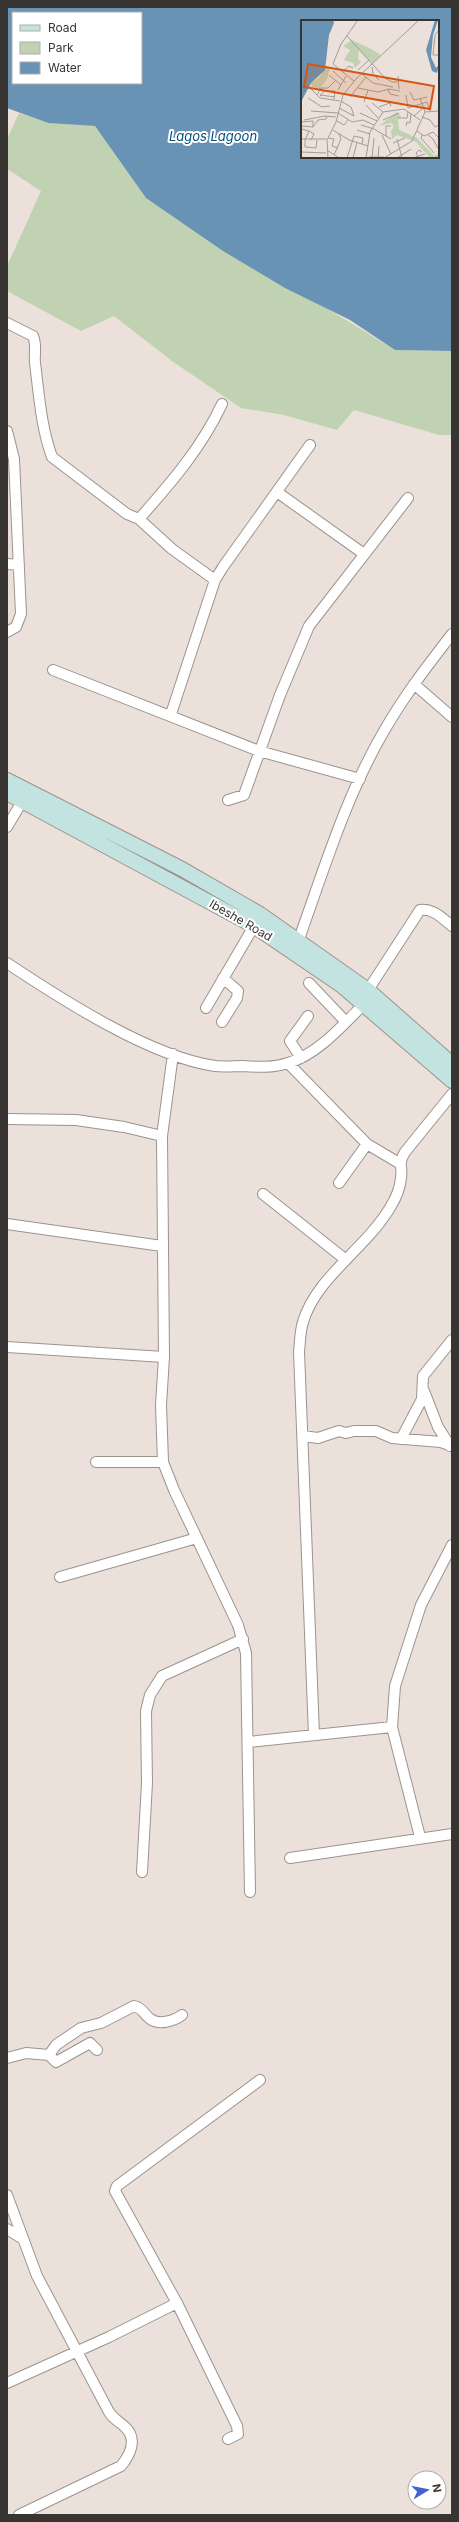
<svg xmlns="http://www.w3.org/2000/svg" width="459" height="2522" font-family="Inter,sans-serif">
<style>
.green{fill:#c1d2b2}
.water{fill:#6993b5;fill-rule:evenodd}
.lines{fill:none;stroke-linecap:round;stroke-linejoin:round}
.street-casing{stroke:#9d938d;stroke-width:12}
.secondary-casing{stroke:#9d938d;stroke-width:16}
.street{stroke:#fff;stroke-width:10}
.secondary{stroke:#c2e3df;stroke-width:14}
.labels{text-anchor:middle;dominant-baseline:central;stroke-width:4;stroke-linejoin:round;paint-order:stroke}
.street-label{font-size:12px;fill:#383432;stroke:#fff}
.water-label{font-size:13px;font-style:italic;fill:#014e7a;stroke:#fff}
.inset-river{fill:none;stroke:#6993b5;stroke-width:2}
.inset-road{fill:none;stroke:#a39c97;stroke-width:1}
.view{fill:#d65510;fill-opacity:0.15;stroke:#d65510;stroke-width:2}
.inset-edge{fill:none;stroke:#383432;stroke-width:2}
</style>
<rect width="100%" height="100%" fill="#ebe1da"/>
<!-- green -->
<path class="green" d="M19 113 48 123 95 126 146 198 395 350 452 351V435H439L354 410 337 430 284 415 241 408 172 361 114 316 81 331 7 291V266L41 191 7 169V139Z"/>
<!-- water -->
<path class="water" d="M7 7H452V351L395 350 350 320 285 288 223 251 146 198 95 126 48 123 7 108ZM13 13H141V83H13ZM302 21H438V157H302Z"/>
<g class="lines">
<!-- street casing -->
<g class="street-casing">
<path id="street" d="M7 323 33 336C37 345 34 353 35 363 39 394 41 427 52 457L127 514 139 519 172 549 215 580
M7 431 14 459 21 614 16 627 7 632
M277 492 364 554
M139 519C171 483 202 447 222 404
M7 564 19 565
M53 670 259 751 360 779
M414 684 452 717
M171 714 215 580 223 567 310 445
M228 800 244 795 280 695 309 626 408 498
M7 827 23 800
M294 945 299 939C324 869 346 796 384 731 404 696 428 665 452 634
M7 963C61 999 151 1057 215 1066 224 1067 234 1066 243 1066 258 1067 273 1068 288 1063 317 1055 343 1025 364 1004
M309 983 346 1022
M368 990 420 910C433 908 442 918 452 926
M206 1008 254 926
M222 1022 237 998 238 991 223 978
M173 1054 162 1136 164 1357 161 1405 163 1462 174 1490 238 1625 246 1653 250 1892
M301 1058 290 1041 308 1016
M288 1063 367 1144 399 1163
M7 1119 76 1120 124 1127 162 1136
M339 1183 367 1144
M263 1194 346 1260
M7 1224 162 1246
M7 1347 164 1357
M424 1391 438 1427 450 1446
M303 1436 318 1438 339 1431 346 1433 354 1431H376L392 1438 441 1442 452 1446
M401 1439 422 1399 423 1376 452 1340
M96 1462H163
M60 1577 197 1538
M314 1735 299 1352C300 1343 300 1331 303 1322 316 1277 367 1248 391 1206 396 1198 400 1187 401 1178 403 1165 397 1166 405 1152L452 1094
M248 1742 392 1727
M420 1837 392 1727 395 1686 421 1605 452 1545
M290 1858 452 1834
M142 1872 147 1783 146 1711 150 1695 162 1676 243 1639
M49 2055 56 2062 90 2043 97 2050
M7 2058 26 2053 49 2055 56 2045 81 2028 101 2023 134 2006C143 2008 143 2013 149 2018 158 2026 174 2021 182 2015
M7 2195 37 2276 109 2412C114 2420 119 2421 125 2427 138 2439 130 2455 121 2466L19 2515
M7 2229 23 2239
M7 2383 109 2337 177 2303
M228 2439 238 2434 237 2426 177 2303 115 2191 117 2186 260 2080"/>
</g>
<!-- secondary casing -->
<g class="secondary-casing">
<path id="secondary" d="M7 780 182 869 260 914 368 990 452 1064
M7 793 254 926 342 986 452 1081"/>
</g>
<!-- street -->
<use href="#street" class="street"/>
<!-- secondary -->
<use href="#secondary" class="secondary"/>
</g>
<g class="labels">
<!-- street labels -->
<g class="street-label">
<text transform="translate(241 920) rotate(30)">Ibeshe Road</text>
</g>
<!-- water labels -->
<g class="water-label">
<text x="213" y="136">Lagos Lagoon</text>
</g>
</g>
<!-- overview -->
<g transform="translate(301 20)">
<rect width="138" height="138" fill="#ebe1da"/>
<path d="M51 20 70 29 80 35 72 43 58 30 57 39 60 42 54 48 52 43 43 40 49 30 42 26ZM25 46 29 47 26 59 18 70 13 67 11 69 10 63 18 58ZM96 92 100 96 97 100 98 110 116 118 133 136 138 133V138H129L115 122 96 115 91 119 90 111 93 106 90 103 78 106Z" fill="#c1d2b2"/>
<path d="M0 0H32L33 3 28 15 24 50 10 63 0 82ZM134 0H137L132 15 130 37 135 48 138 45 136 53 131 51 125 30Z" fill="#6993b5"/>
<path class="inset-river" d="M0 16 9 0M0 36 19 0"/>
<path class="inset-road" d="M138 10 134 15 132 35H138M46 16 84 58 91 62H98M71 47 72 54 78 60M57 50 68 40M32 51 45 63M41 52 48 46 52 48M61 54 72 63 92 67M28 55 40 65M97 56 98 69M53 61 32 44 40 24 57 0M57 68 77 72 88 69 99 71M10 69 19 78 39 81M87 69 89 74 98 76M37 70 45 56M109 72 113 80 126 77M16 75 20 68H27L34 61M19 75 34 77M105 75 107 88 126 82 129 91M19 76 23 71H34L33 79M49 77 65 57M7 78 21 87 29 86M119 78 124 92M40 81 50 87 53 96M63 82 67 70M71 83 82 92M65 85 77 98M78 87 89 83 90 86M38 88 53 96M10 91 37 93 51 102 62 100 73 105M124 92 138 91M59 93 76 101M113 96 122 88M121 97 129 100 134 107 138 105M97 98H106L107 92M3 100 24 96 35 97M82 100 98 93M36 101 43 105 47 100M0 102 12 101V107M60 105 73 109 90 119M0 106 12 107M105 106 106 102 109 103 110 94M12 107 17 100 25 99 26 96M0 109 8 111 4 120M32 110 48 120 67 126M56 110 69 114M8 111 13 114 10 120M116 111 123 116 132 112 138 118M81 115 90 134M121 115 120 118 133 133M127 115 132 119 138 130M85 116V106H90M27 118 33 119 31 126 37 128M0 119H25M96 119 101 138M4 120V127L15 128 16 120M92 123 104 118M26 130 38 138M0 132 25 133M33 135 40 119 38 114M68 137H83M117 137 115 133 118 130 121 132M27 138 26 120 35 102 42 75 55 59 118 0M46 138 53 116 62 118 61 124M52 138 56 122M65 138 69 112 82 92 103 89 119 100M71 138 73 118M77 138 78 126M83 138 111 121 124 92M96 138 110 129M112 138 124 134"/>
<path class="view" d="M7 44 133 66 129 89 3 67Z"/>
<rect width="138" height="138" class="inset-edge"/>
</g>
<!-- border -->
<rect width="459" height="2522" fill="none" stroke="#383432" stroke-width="16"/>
<!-- legend -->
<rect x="12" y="12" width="130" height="72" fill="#ffffff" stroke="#afaead"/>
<rect x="20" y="25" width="20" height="6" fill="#c2e3df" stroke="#afaead"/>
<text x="48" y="32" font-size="12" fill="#383432">Road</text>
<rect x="20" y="42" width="20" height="12" fill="#c1d2b2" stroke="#afaead"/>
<text x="48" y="52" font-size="12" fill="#383432">Park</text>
<rect x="20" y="62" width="20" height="12" fill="#6993b5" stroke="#afaead"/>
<text x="48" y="72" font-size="12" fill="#383432">Water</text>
<!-- north arrow -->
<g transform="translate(427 2490) rotate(80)"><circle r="19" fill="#ffffff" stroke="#afaead"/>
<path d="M0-3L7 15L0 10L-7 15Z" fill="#4560d3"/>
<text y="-6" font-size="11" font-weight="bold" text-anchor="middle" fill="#383432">N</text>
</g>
</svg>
